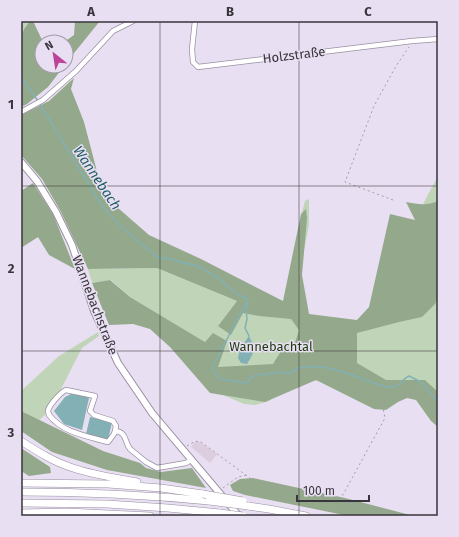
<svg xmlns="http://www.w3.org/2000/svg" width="459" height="537" font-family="'Fira Sans',sans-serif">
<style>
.industrial{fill:#dccedf}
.green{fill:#c0d4b8}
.forest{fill:#94a98b}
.water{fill:#82b0b5}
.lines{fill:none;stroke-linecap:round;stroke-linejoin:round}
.stream{stroke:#82b0b5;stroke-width:1.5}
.minor-casing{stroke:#9990a2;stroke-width:6}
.major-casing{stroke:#9990a2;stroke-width:8}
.highway-casing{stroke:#9990a2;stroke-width:8}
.path{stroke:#a39caa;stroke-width:1;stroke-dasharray:2 3;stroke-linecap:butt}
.minor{stroke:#fff;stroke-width:4.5}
.major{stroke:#fff;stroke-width:6}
.highway{stroke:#fff;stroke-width:7}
.highway-bridge-casing{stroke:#9990a2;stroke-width:8;stroke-linecap:butt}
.highway-bridge{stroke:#fff;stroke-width:7}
.grid{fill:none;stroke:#39353c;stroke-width:1;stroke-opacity:0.55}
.labels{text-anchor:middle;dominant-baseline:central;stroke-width:3;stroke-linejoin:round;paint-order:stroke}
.street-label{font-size:13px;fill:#39353c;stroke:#e9dff2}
.park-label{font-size:13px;fill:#1e3b0d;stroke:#e9dff2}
.water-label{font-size:14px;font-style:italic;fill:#1e5d64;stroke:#e9dff2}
.neatline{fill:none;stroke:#39353c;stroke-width:1.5}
.grid-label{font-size:13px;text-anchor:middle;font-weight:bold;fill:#39353c}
</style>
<rect width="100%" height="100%" fill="#e9dff2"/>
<!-- industrial -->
<path class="industrial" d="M194 442H200L217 454 210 463 191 447Z"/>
<!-- green -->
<path class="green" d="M21 21H30L24 29 21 37Z
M438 176V201L431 204H423Z
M309 199V225L304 251 301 276 307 314 352 327 438 257V424L420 398 320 380 284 386 269 401 255 405 244 404 209 389 205 342 130 297 111 280 92 283 88 269 157 268 237 301 218 326 246 300 284 305 304 216 302 212 305 201Z
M98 332 99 336 82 348 60 391 46 410 45 415 39 420 21 411V391L59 356Z"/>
<!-- forest -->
<path class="forest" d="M30 21H33L43 42H42V66H64L48 87 27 104 21 107V37L24 29Z
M75 21H100L66 63V42H64L74 35Z
M74 78 71 89 84 122 99 179 110 201 149 235 201 259 283 301 301 214 306 209 307 218 302 275 309 314 357 320 369 307 390 214 415 220 406 202C417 204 427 206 438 201V297L435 304 422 317 399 322 357 333V363L386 380H425L438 392V427L431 421 416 400 407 398 398 402 386 410 374 409 316 380 265 402 210 393 170 347 150 329 133 324 109 325 92 283 110 280 130 297 205 342 213 333 227 341 218 367 273 364 281 351 294 346 299 330 291 319 259 316 243 313 231 335 218 326 237 301 157 268 88 269 60 210 42 179 21 155V115L49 101Z
M33 183 53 214 75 269 49 255 38 237 21 248V191Z
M21 411 103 451 140 463 146 468 161 472 192 468 206 488 107 470 52 452 21 431Z
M21 448 50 467 51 473 29 476 21 471Z
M253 478 345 498 414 516H349L245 495 233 491 230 485 240 479Z"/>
<!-- water -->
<path class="water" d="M249 336C256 350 255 351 247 364L241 363 238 358 240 349Z
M71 394 83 395 89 398 82 430 64 424 54 411 65 397Z
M90 417 112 422 108 440 86 434Z"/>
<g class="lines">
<!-- stream -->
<path class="stream" d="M21 77 38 101 102 206 122 228 156 256 162 259 168 258 180 262 198 266 221 280 227 286 239 295 248 299 213 366V370L220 379 247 383 250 378 259 374 265 375 272 373 281 372 288 374C291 372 295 369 299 368 321 362 350 374 371 382 377 384 385 388 392 387 401 386 402 379 409 376L421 382 438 402
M247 303 246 309 247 319 245 328 249 336"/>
<!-- minor casing -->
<g class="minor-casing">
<path id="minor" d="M195 21 192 49 193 62 198 67 412 41 438 39
M21 112 43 100 76 71 113 31 133 21
M115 431 114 434 108 442C87 436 63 433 49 415 49 414 48 412 48 411 49 405 61 392 66 390L95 396 90 411 94 415 113 421 116 426 115 431C127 432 124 441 130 449L146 462 157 468 186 463 191 460"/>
</g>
<!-- major casing -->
<g class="major-casing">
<path id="major" d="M21 162 37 181 56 212 72 245 94 311 118 363 152 413 239 516"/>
</g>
<!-- highway casing -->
<g class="highway-casing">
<path id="highway" d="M21 441C38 452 54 462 73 468 94 475 116 478 137 482
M21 483 108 484 161 488 203 494
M21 492C84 492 147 495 209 501
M21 503 107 504 168 508 220 513
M248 506 269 509 306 516
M21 513 67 512 150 516"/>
</g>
<!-- path -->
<path class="path" d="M393 200 345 182 374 106 396 66 409 47
M187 446C192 443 195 440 201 442L254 481 405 516
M223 488 238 477 246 475
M340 500 385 418 383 408 384 400C396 392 411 393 423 401 428 406 433 413 438 417"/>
<!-- minor -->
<use href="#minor" class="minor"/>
<!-- major -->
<use href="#major" class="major"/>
<!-- highway -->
<use href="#highway" class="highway"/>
<!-- highway-bridge casing -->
<g class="highway-bridge-casing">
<path id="highway-bridge" d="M203 494 243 501
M209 501 248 506
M220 513 243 516"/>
</g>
<!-- highway-bridge -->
<use href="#highway-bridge" class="highway-bridge"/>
</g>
<!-- grid -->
<path class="grid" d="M160 21V516M299 21V516M21 186H438M21 351H438"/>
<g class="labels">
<!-- street labels -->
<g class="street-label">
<text transform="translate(294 55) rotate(-7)">Holzstraße</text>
<text transform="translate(95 305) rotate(69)">Wannebachstraße</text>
</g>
<!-- park labels -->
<g class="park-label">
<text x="271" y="346">Wannebachtal</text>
</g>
<!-- water labels -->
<g class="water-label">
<text transform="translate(97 178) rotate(56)">Wannebach</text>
</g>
</g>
<!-- border -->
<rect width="459" height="537" fill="none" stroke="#e9dff2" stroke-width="44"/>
<!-- north arrow -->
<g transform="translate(54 54) rotate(330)"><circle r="19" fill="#e9dff2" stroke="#a39ba9"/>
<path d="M0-3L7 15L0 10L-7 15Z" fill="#bc4397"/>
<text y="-6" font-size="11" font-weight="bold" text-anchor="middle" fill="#39353c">N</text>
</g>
<!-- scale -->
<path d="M297 495v6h72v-6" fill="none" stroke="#39353c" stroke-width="2"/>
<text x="303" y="495" font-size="12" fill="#39353c" stroke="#e9dff2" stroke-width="3" paint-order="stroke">100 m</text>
<rect x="22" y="22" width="415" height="493" class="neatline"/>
<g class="grid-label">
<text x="91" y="16">A</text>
<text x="230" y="16">B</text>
<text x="368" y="16">C</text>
<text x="11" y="109">1</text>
<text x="11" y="273">2</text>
<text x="11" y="437">3</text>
</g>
</svg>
